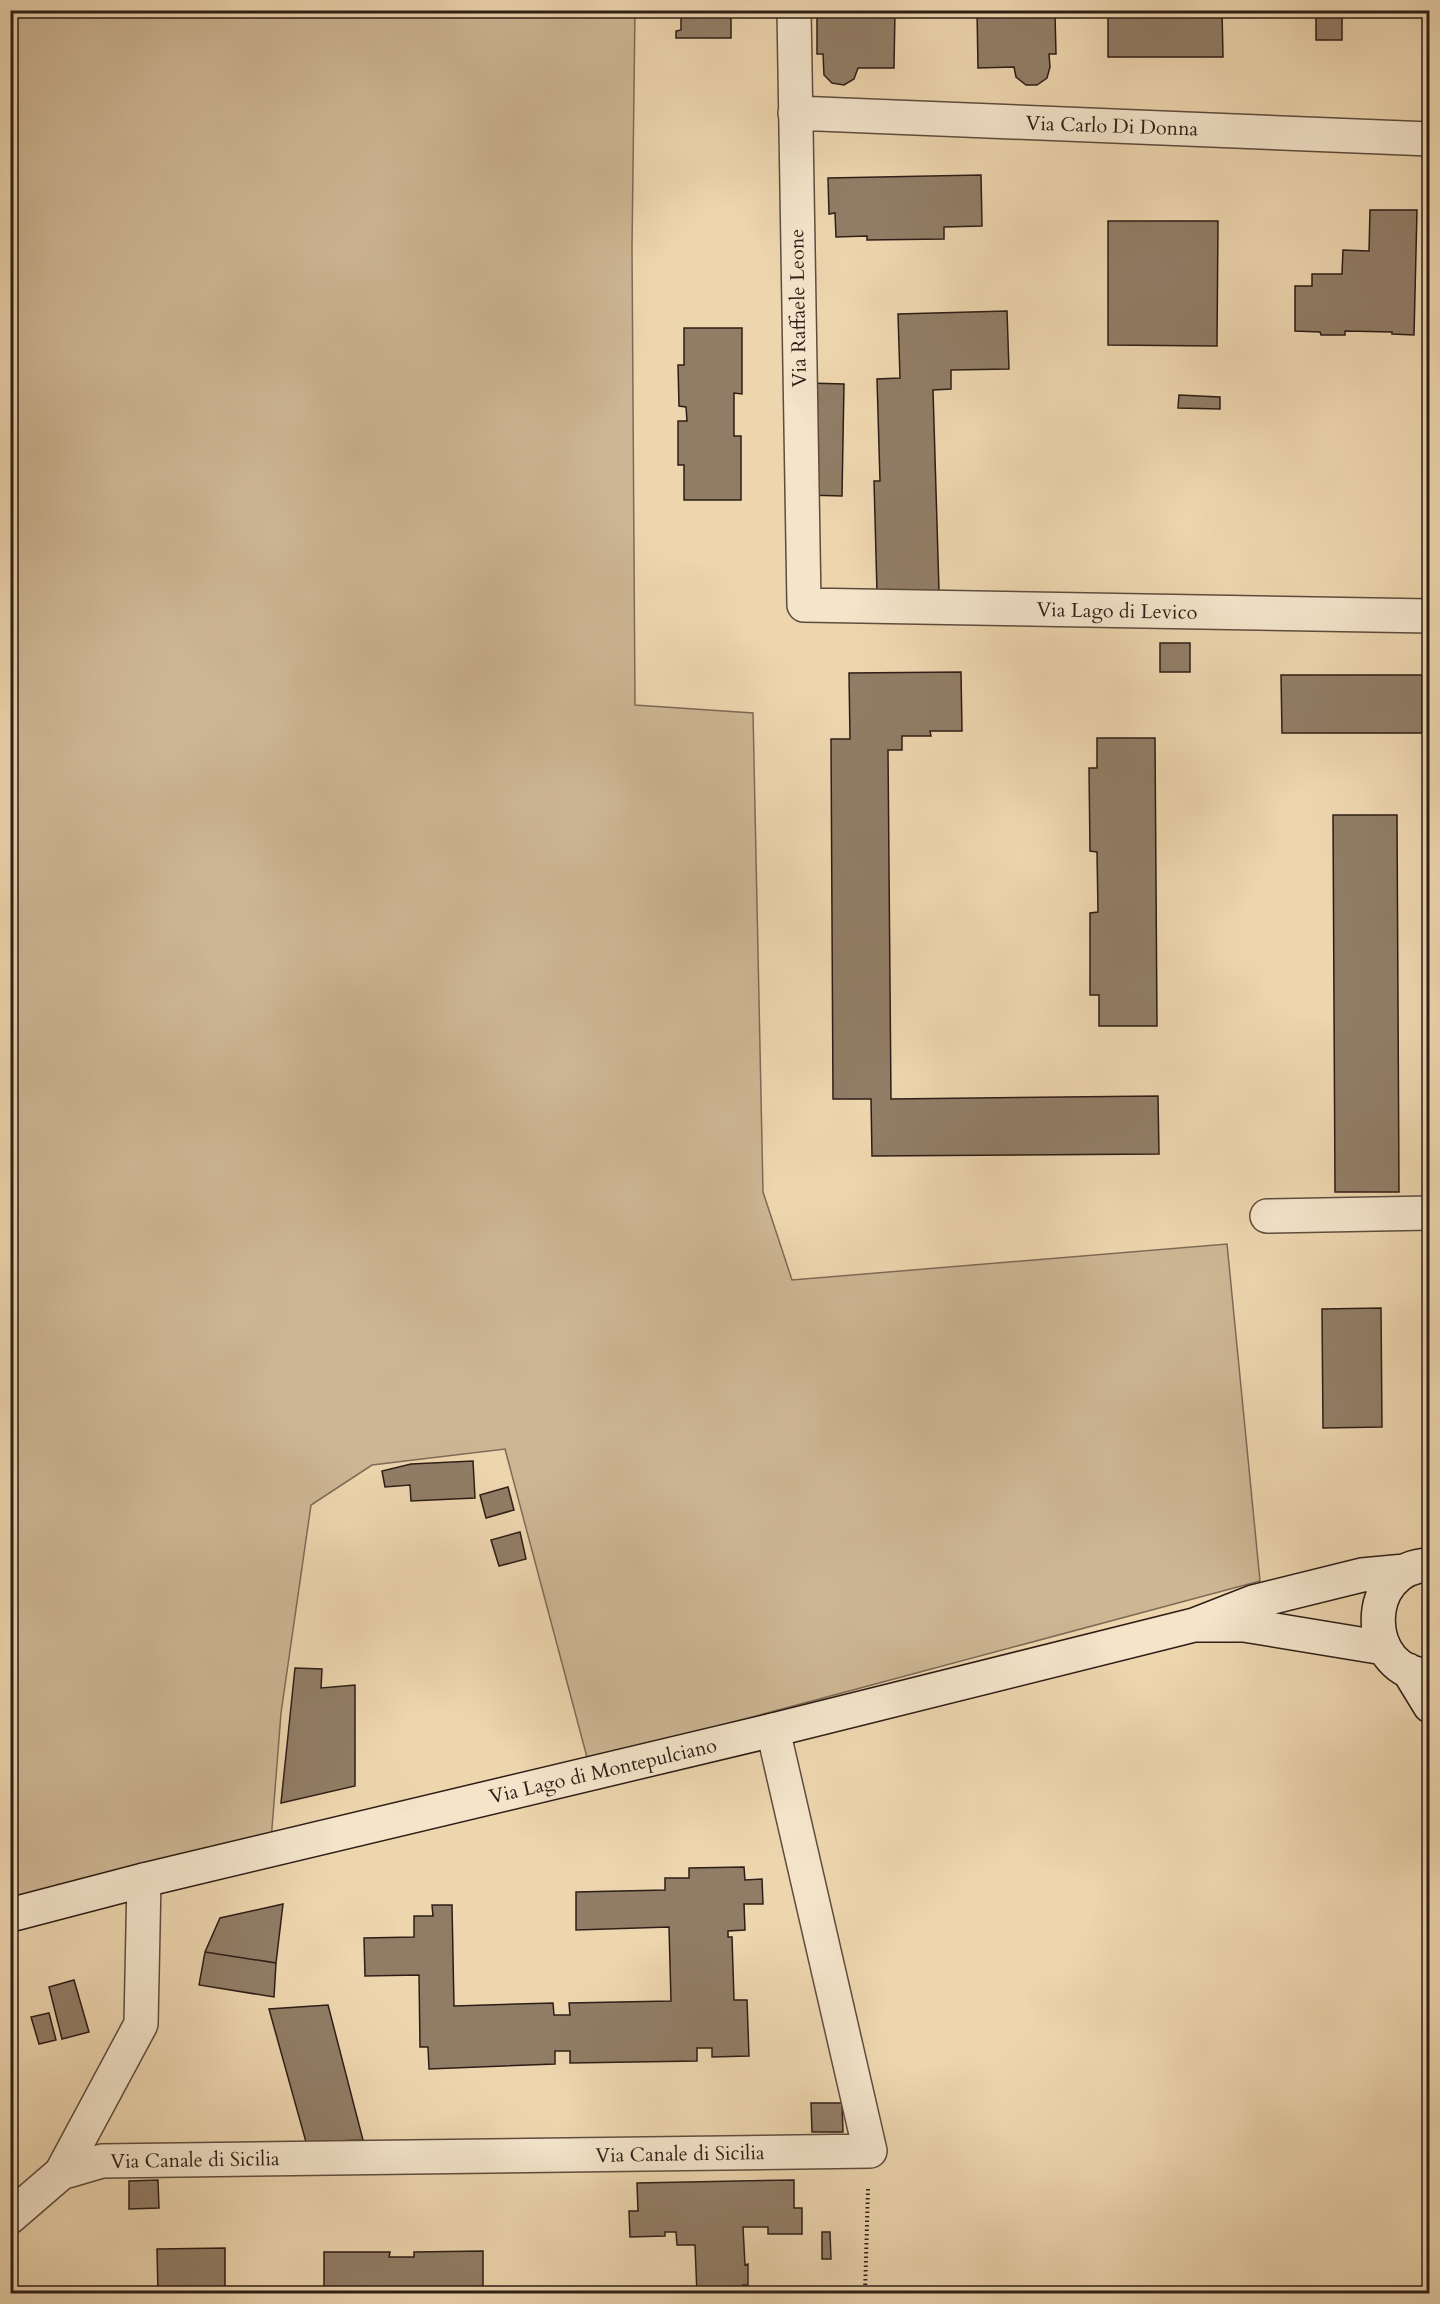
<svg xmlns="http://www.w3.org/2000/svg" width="1440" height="2304" font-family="Cardo,serif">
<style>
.green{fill:#cdb694;stroke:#7e6a56;stroke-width:1.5}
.building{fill:#917d66;stroke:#2e1e17;stroke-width:1.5}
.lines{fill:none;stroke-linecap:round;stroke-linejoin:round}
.street-casing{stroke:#5e4c3d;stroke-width:36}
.secondary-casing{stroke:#2e1e17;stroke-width:36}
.path{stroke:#2e1e17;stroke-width:4;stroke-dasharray:1.5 3;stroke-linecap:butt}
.street{stroke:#f3e4ca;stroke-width:33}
.secondary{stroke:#f3e4ca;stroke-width:33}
.labels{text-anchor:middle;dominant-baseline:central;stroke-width:5;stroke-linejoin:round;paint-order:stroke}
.street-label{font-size:20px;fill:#2e1e17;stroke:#f3e4ca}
</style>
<rect width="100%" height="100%" fill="#edd5ae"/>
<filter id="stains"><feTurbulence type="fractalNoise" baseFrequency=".00333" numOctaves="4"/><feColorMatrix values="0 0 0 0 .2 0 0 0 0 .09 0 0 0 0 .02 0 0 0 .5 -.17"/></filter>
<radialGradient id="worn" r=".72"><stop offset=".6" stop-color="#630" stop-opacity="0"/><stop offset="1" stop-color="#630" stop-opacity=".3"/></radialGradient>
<!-- green -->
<path class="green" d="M11 11H635L632 247 635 705 753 713 763 1192 792 1280 1227 1244 1260 1581 588 1761 505 1449 372 1465 311 1505 281 1713 271 1841 11 1906Z"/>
<!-- building -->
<path class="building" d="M681 10H731V38H676V31L681 30Z
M833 10H895L894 68H858L854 79 844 85 832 83 824 75 823 54H817V14H833Z
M977 10H1038V14H1055L1056 54H1049L1050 67 1047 78 1037 85H1026L1016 77 1014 67 978 68Z
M1108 10H1222L1223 57H1108Z
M1304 10H1342V40H1316V15H1304Z
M981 175 982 226 944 227V239L867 240V236L836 237 835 213 829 214 828 178Z
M1370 210H1417L1414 335 1392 334V332L1345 331V335H1321L1320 332 1295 331V286H1312V274H1342L1343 250 1369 251Z
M1108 221H1218L1217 346 1108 345Z
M1007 311 1009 369 951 370V389L933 390 939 591 877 592 874 481H880L877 379 900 378 898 314Z
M684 328H742V394L734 393V436H741V500H684V465H678V421H687L686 407 679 406 678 365H684Z
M807 383 844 384 842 496 806 495Z
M1179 395 1220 397V409L1178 408Z
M1160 643H1190V672H1160Z
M961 672 962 731H930L931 736H902V750H888L891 1099 1158 1096 1159 1154 872 1156 871 1099H833L831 739H850L849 673Z
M1281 675H1422V733H1282Z
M1097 738H1155L1157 1026H1099V995H1090V913L1098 912 1097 852 1090 851 1089 768H1097Z
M1333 815H1397L1399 1192H1335Z
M1381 1308 1382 1427 1323 1428 1322 1309Z
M473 1461 475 1498 411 1501 410 1485 385 1487 382 1471 411 1464Z
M508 1487 514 1510 486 1518 480 1495Z
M520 1532 526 1559 499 1566 491 1540Z
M295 1668 322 1669 321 1688 355 1685V1786L281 1803Z
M744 1867 745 1880 762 1879 763 1904H744L745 1930 728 1931V1937H732L734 2000H747L749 2056 712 2057V2048H697V2061L570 2063V2051H555V2064L429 2069 428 2047H420L419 1975 365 1976 364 1938 414 1937V1916H433L432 1905H452L454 2006 553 2003 554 2015H570L569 2003 671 2001 669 1927 576 1930V1892L665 1890V1878H689V1868Z
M283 1904 276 1963 205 1952 220 1918Z
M205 1952 276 1963 274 1997 199 1985Z
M74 1980 89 2032 62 2039 49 1987Z
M328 2005 363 2140 306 2142 269 2009Z
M49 2013 56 2040 39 2044 31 2017Z
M811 2103H842L843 2132H812Z
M158 2180 159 2208 129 2209V2181Z
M794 2180V2208H802V2234H768V2227H743L745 2265 748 2264V2285H743L744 2294H697L695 2245H677L676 2232H665V2236L630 2237 629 2211H638L637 2183Z
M822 2232H830L831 2259H822Z
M225 2248V2294H158L157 2249Z
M483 2251V2294H324V2252H390L389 2257H414V2252Z"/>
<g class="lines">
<!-- street casing -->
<g class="street-casing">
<path id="street" d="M794 10 804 605 1430 616
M795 113 1430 139
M1267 1216 1430 1213
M61 2173 102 2161 870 2151 773 1730
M10 2217 61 2173 141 2024 144 1880"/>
</g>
<!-- secondary casing -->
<g class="secondary-casing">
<path id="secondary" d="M1430 1565C1360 1566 1362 1676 1430 1675
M1384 1648 1244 1625H1194L1253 1602 1362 1575 1405 1571
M1408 1670 1430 1706
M10 1915 144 1880 773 1730 1194 1625"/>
</g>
<!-- path -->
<path class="path" d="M865 2294 868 2188"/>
<!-- street -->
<use href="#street" class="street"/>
<!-- secondary -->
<use href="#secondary" class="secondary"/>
</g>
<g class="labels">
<!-- street labels -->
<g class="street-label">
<text transform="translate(1112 126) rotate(2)">Via Carlo Di Donna</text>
<text transform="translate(798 308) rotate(-91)">Via Raffaele Leone</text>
<text transform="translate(1117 611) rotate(1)">Via Lago di Levico</text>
<text transform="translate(603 1771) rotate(-13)">Via Lago di Montepulciano</text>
<text transform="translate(680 2154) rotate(-1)">Via Canale di Sicilia</text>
<text transform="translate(195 2160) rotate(-1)">Via Canale di Sicilia</text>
</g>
</g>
<!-- margin -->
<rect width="1440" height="2304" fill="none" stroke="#edd5ae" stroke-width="36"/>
<rect x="12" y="12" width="1416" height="2280" fill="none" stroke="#2e1e17" stroke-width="3"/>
<rect x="18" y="18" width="1404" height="2268" fill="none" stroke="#2e1e17" stroke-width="1.5"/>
<rect width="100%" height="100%" filter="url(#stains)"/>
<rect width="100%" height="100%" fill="url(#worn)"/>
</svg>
